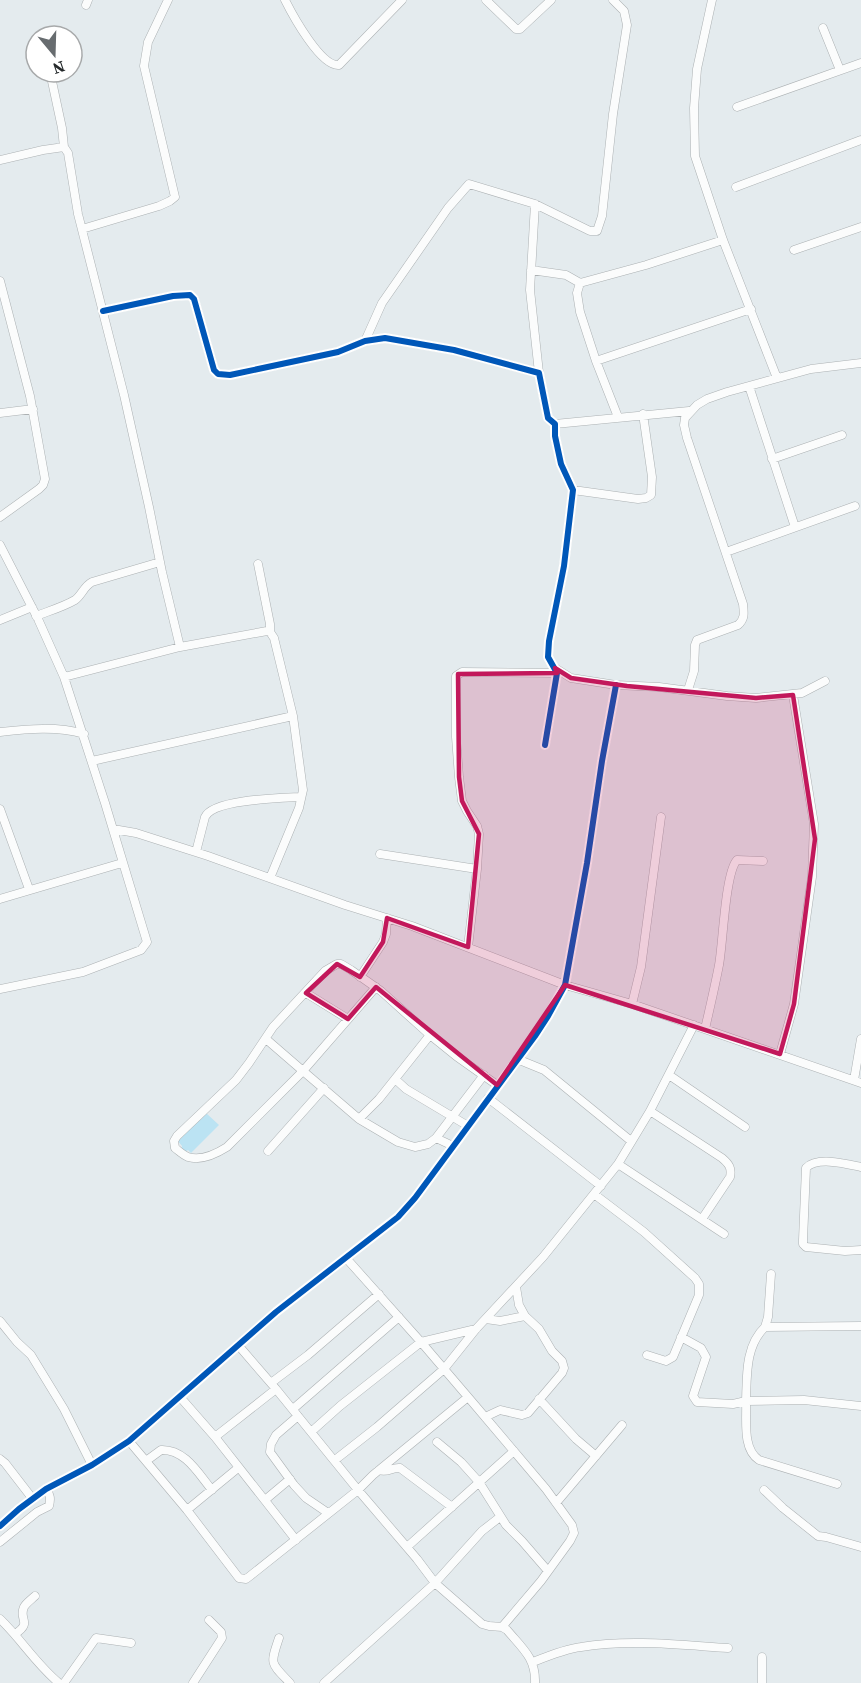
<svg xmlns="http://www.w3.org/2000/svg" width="861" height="1683" font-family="'Source Serif 4',serif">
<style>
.green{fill:#bbe3f3}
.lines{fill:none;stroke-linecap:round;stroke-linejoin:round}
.minor-casing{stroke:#acb1b3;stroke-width:9}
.minor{stroke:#fbfcfc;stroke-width:8}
.cycleway-casing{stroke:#fff;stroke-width:10}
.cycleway{stroke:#0057b8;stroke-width:6}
.marked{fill:#c2185b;fill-opacity:0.2;stroke:#c2185b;stroke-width:4.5;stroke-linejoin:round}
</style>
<rect width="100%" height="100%" fill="#e4ebee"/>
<!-- green -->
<path class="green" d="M206 1113 219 1125 191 1153 188 1150 185 1152 182 1150V1146L178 1141Z"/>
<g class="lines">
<!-- minor casing -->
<g class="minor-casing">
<path id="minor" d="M285 0C293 16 321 67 339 65L402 0
M486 0 516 29H520L551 0
M712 0 697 69 694 108 695 156 723 240 777 378
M86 5 88 0
M823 28 840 70
M50 72 62 128 64 147 68 153 78 214 124 395 149 507 162 572 180 647
M737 107 861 63
M0 160 43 150 64 147
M736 187 861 140
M535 204 530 290 539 373
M82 229 159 206 170 201 175 197 144 66 148 42 168 0
M794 250 861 227
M531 270 566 275 580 283
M0 281 30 396 45 479 43 485 39 489 0 517
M103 311 173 296 190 295 194 299 214 370 218 374 230 375 338 352 365 341 385 338 454 350 539 373 548 418 555 424V436L561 464 573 490 564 566 549 641 548 657 557 673 545 745
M365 341 382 303 448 208 469 184 535 204 590 231H597L602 216 613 114 627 25 624 11 613 0
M596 361 751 309
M749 386 795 527
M0 413 33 409
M618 417 596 361 580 312 577 293 580 283 646 265 723 240
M555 424 689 411
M772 459 842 435
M573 490 638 499 646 498 651 495 652 477 643 414
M0 545 38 619 64 677 105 803 147 942 141 950 83 972 0 989
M726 552 855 506
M258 564 270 624V632L274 638 293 716 303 790 299 808 270 878
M36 616C49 611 63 607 75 600 82 595 84 586 92 582L160 562
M0 620 32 607
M555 668 571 678 616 685 659 687 727 696 756 698 802 693 825 681
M64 677 180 647 267 631 270 632
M688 690 694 671 695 645 697 640 738 625C745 619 744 613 743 604L687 438 684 425 685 418 697 405 707 399 727 392 811 369 861 363
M0 732C28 729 57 726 84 734
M92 761 293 716
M0 809 29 889
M113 829 136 833 208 856 345 905 412 926 565 985 632 1004 861 1083
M196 852 205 817C213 799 282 798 301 797
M380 854 477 869
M0 899 122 863
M468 947 477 869 479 834 477 826 467 811 462 801 459 777 456 737V676L462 672 557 673
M360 977 383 942 386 934 387 918
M306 993 348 1019
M632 1004 641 967 661 817
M705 1029C710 1007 715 986 719 965 723 944 725 873 737 860L763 861
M266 1039 303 1071 376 987
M780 1054 794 1004 812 877 814 824 793 695
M517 1059 544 1070 631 1141
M669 1075 745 1127
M395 1079 406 1089 468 1126
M854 1080 861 1039
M488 1098 601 1186
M650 1111 722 1158C729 1164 732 1168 730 1177L702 1219
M359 1119 379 1099 430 1035
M436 1138 484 1075
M453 1146 436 1138 428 1144 415 1147 398 1142 359 1119 303 1071 227 1147C216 1154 201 1161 188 1157 183 1155 179 1151 175 1148L174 1141 177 1136 236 1080 249 1063 273 1027 325 971 337 964H341L351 970 381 991 430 1035 456 1056 497 1085
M268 1151 324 1088
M618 1164 724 1234
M861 1167C847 1164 817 1156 806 1168L803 1240V1244L806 1247 845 1251 861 1250
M594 1194 644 1232 695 1278 699 1284V1295L673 1357 666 1361 647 1355
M771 1274 768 1317 765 1327 861 1326
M486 1319 500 1321 525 1316
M0 1321 17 1342 31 1355 64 1409 92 1465
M765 1327C745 1346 747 1376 746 1401L804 1400 861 1406
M681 1337 701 1348 706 1357 693 1396 697 1402 733 1404 746 1401C747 1420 742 1449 759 1460L837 1484
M238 1345 276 1389 358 1490 373 1475 468 1397 421 1342 346 1258
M271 1383 308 1355 379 1294
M180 1397 215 1437 296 1540
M468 1397 546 1489 572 1525 574 1533 570 1541 541 1581 502 1627 507 1630C522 1648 536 1658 535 1683
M539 1399 576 1439 596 1456
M293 1409 399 1317
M298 1416 276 1435 271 1444 270 1452 294 1485 306 1498 328 1513
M485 1417 500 1410 522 1415 528 1413 562 1373 564 1368 562 1361 552 1351 539 1329 525 1316 519 1305 516 1287
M311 1432 340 1406 421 1342 476 1329
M215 1437 276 1389
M129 1441 187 1510 239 1578 246 1579 250 1576 358 1490 417 1559 435 1583 482 1624 489 1626 502 1627
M437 1442 461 1462 479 1482 506 1525 522 1541 548 1571
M0 1459 5 1463 32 1498
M335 1460 377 1427 444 1369 476 1329 543 1257 618 1164 650 1111 694 1025
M146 1461 161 1450C185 1449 198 1473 212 1490
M379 1470C388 1473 392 1467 400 1468L452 1507
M764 1490 783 1508 818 1536 826 1537 861 1547
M265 1500 290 1479
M556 1503 622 1425
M187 1510 238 1468
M0 1526 19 1509 46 1489 92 1465 129 1441 276 1312 398 1217 415 1198 535 1036 548 1016 565 985 587 863 602 761 616 685
M0 1542 37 1512 49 1506C51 1498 50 1495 46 1489
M407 1547 514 1451
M0 1619C21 1639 36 1664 59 1683
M15 1634C33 1622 18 1620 24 1607 26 1603 32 1599 35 1596
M279 1638C270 1665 270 1662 290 1683
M762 1657V1683
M533 1662C548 1656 565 1649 581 1647 628 1639 681 1645 728 1648
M64 1683 96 1638 131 1643
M193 1683 222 1638 221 1632 209 1620
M324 1683 435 1583 482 1531 500 1517"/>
</g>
<!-- minor -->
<use href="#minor" class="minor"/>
<!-- cycleway casing -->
<g class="cycleway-casing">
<path id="cycleway" d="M103 311 173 296 190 295 194 299 214 370 218 374 230 375 338 352 365 341 385 338 454 350 539 373 548 418 555 424V436L561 464 573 490 564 566 549 641 548 657 557 673 545 745
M0 1526 19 1509 46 1489 92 1465 129 1441 276 1312 398 1217 415 1198 535 1036 548 1016 565 985 587 863 602 761 616 685"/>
</g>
<!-- cycleway -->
<use href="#cycleway" class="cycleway"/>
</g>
<!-- marked area -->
<path class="marked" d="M555 668 571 678 627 686 756 698 793 695 815 839 794 1004 780 1054 565 985 497 1085 376 987 348 1019 306 993 337 964 360 977 383 942 387 918 468 947 479 834 462 801 459 777 458 674 557 673Z"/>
<!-- north arrow -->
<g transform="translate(54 54) rotate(161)"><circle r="28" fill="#ffffff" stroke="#a7a9aa" stroke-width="1.5"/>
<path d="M0-4.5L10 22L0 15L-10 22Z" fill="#676c6f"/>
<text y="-9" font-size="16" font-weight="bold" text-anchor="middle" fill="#24282a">N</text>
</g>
</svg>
